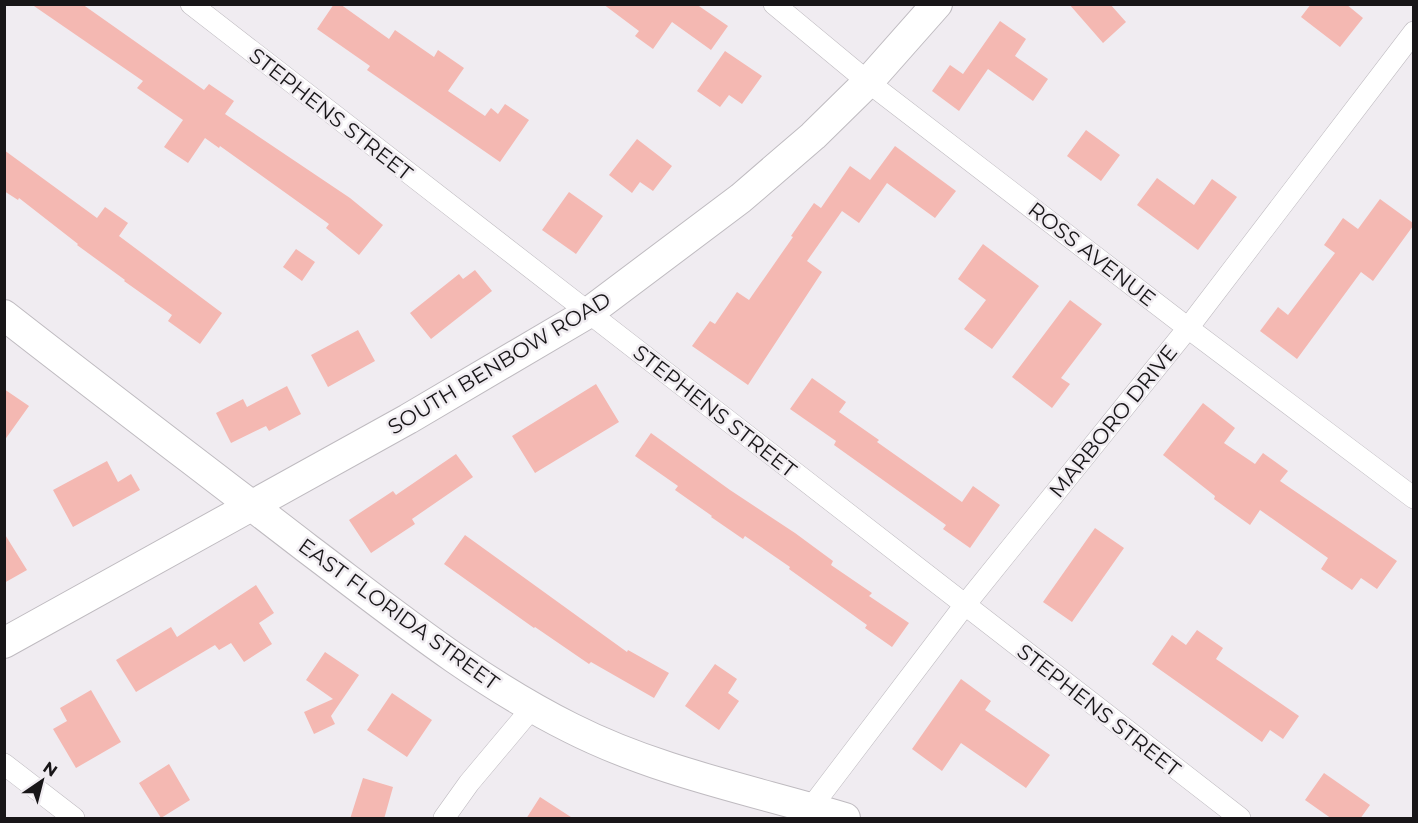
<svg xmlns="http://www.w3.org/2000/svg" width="1418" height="823" font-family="Montserrat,sans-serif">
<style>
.building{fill:#f4b8b2}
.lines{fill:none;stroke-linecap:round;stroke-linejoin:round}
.minor-casing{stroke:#bfbbc0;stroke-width:22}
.secondary-casing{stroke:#bfbbc0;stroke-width:32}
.minor{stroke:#fff;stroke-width:21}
.secondary{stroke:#fff;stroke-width:30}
.labels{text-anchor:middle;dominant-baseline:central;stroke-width:5;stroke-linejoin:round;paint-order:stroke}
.street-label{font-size:21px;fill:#181618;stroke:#f0ecf1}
</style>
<rect width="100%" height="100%" fill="#f0ecf1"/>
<!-- building -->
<path class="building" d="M31 4H82L204 90 209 84 234 101 225 114 350 198 383 225 359 255 326 228 329 224 220 146 219 148 205 138 188 163 164 147 183 120 137 88 143 81Z
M334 4H340L389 39 395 30 434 57 438 50 464 68 448 91 485 116 491 108 498 114 505 104 529 120 500 162 367 70 370 66 317 29Z
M603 4H696L728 26 711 50 672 22 653 49 635 36 639 31Z
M1069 4H1110L1126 22 1103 43Z
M1311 4H1346L1363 18 1340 47 1301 17Z
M1000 21 1026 39 1015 56 1048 79 1033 101 988 69 959 111 932 91 950 65 963 74Z
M725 51 762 76 742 104 729 95 720 107 697 91Z
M1086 130 1120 155 1101 181 1067 156Z
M637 139 672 166 653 191 640 182 632 193 609 175Z
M895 146 956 191 935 218 887 183 859 223 842 211 807 261 822 272 748 385 692 346 710 321 715 324 737 292 749 300 793 237 791 236 814 203 821 208 850 166 870 180Z
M4 150 97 218 105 207 128 223 119 236 222 313 200 344 168 321 172 315 124 281 125 280 77 245 78 244 19 198 18 200 4 191Z
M1157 178 1194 205 1212 179 1237 197 1198 250 1137 205Z
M569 192 603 216 576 254 542 230Z
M1380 199 1413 223V226L1373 281 1361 272 1297 359 1260 331 1278 307 1288 315 1335 253 1324 245 1343 218 1358 229Z
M983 244 1039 286 992 349 964 329 986 300 958 279Z
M296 249 315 262 302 281 283 267Z
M475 270 492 291 431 339 410 313 459 274 463 279Z
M1070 300 1102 324 1061 378 1070 384 1052 408 1012 377Z
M358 330 375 361 328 387 311 355Z
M812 378 846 402 839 412 879 440 877 442 962 502 973 486 1000 505 970 548 943 529 946 525 834 445 836 441 790 409Z
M596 384 619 422 535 473 512 436Z
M287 386 301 414 269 431 266 426 231 443 216 413 243 399 247 407Z
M4 389 29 406 4 441Z
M1203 403 1235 428 1224 443 1255 464 1263 453 1288 471 1280 481 1397 561 1377 589 1361 578 1352 590 1321 569 1328 558 1260 510 1250 525 1214 499 1215 496 1163 455Z
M651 433 730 490 795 533 833 561 831 565 872 593 869 596 909 623 892 647 865 628 867 625 789 569 790 567 745 536 743 539 711 517 712 516 675 490 678 486 635 456Z
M456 454 473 477 412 519 415 524 371 553 349 520 393 491 396 495Z
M107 461 118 482 131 474 140 490 73 527 53 490Z
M1095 528 1124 548 1072 622 1043 602Z
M4 533 27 570 4 583Z
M465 535 627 652 628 650 669 673 654 698 591 662 589 664 535 627 534 628 444 564Z
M256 585 274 613 259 623 272 644 244 662 231 643 219 650 215 645 136 692 116 660 171 627 177 637Z
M1197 630 1223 648 1216 659 1299 716 1283 739 1270 730 1262 742 1152 664 1172 635 1186 645Z
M325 652 359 675 331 716 335 724 314 734 304 712 333 699 306 680Z
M715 664 737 679 728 693 739 701 719 730 685 706Z
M961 679 991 701 985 710 1050 755 1026 788 961 743 942 771 912 749Z
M91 690 121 742 76 768 53 729 67 721 60 708Z
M392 693 432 720 407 757 367 730Z
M169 764 190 800 161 818 139 783Z
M1324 773 1370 805 1360 819H1332L1305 800Z
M363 778 393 787 384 819H350Z
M540 797 574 819H526Z"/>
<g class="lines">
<!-- minor casing -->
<g class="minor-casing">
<path id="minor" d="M191 4 1240 818
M774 4 868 82 1188 328 1414 498
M4 764 74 818
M444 818 469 783 532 708
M803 818 964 606 1188 328 1414 32"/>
</g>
<!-- secondary casing -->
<g class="secondary-casing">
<path id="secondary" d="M4 315C105 394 207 471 308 549 393 613 475 680 571 728 658 772 752 790 845 818
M4 643 408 419 588 313 741 198 813 136 868 82 937 4"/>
</g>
<!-- minor -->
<use href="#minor" class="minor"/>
<!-- secondary -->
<use href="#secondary" class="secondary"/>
</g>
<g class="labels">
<!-- street labels -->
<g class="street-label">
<text transform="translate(331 114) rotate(38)">STEPHENS STREET</text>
<text transform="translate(1092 254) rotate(38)">ROSS AVENUE</text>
<text transform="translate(499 363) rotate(-31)">SOUTH BENBOW ROAD</text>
<text transform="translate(715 411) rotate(38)">STEPHENS STREET</text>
<text transform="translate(1113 421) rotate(-51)">MARBORO DRIVE</text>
<text transform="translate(399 614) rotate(36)">EAST FLORIDA STREET</text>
<text transform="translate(1099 710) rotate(38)">STEPHENS STREET</text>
</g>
</g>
<!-- border -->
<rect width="1418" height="823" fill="none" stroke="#181618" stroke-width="12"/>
<!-- north arrow -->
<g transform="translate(42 781) rotate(35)" stroke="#f0ecf1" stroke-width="4.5" paint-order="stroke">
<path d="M0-4.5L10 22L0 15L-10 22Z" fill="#181618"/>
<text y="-9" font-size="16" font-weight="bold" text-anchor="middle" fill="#181618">N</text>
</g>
</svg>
